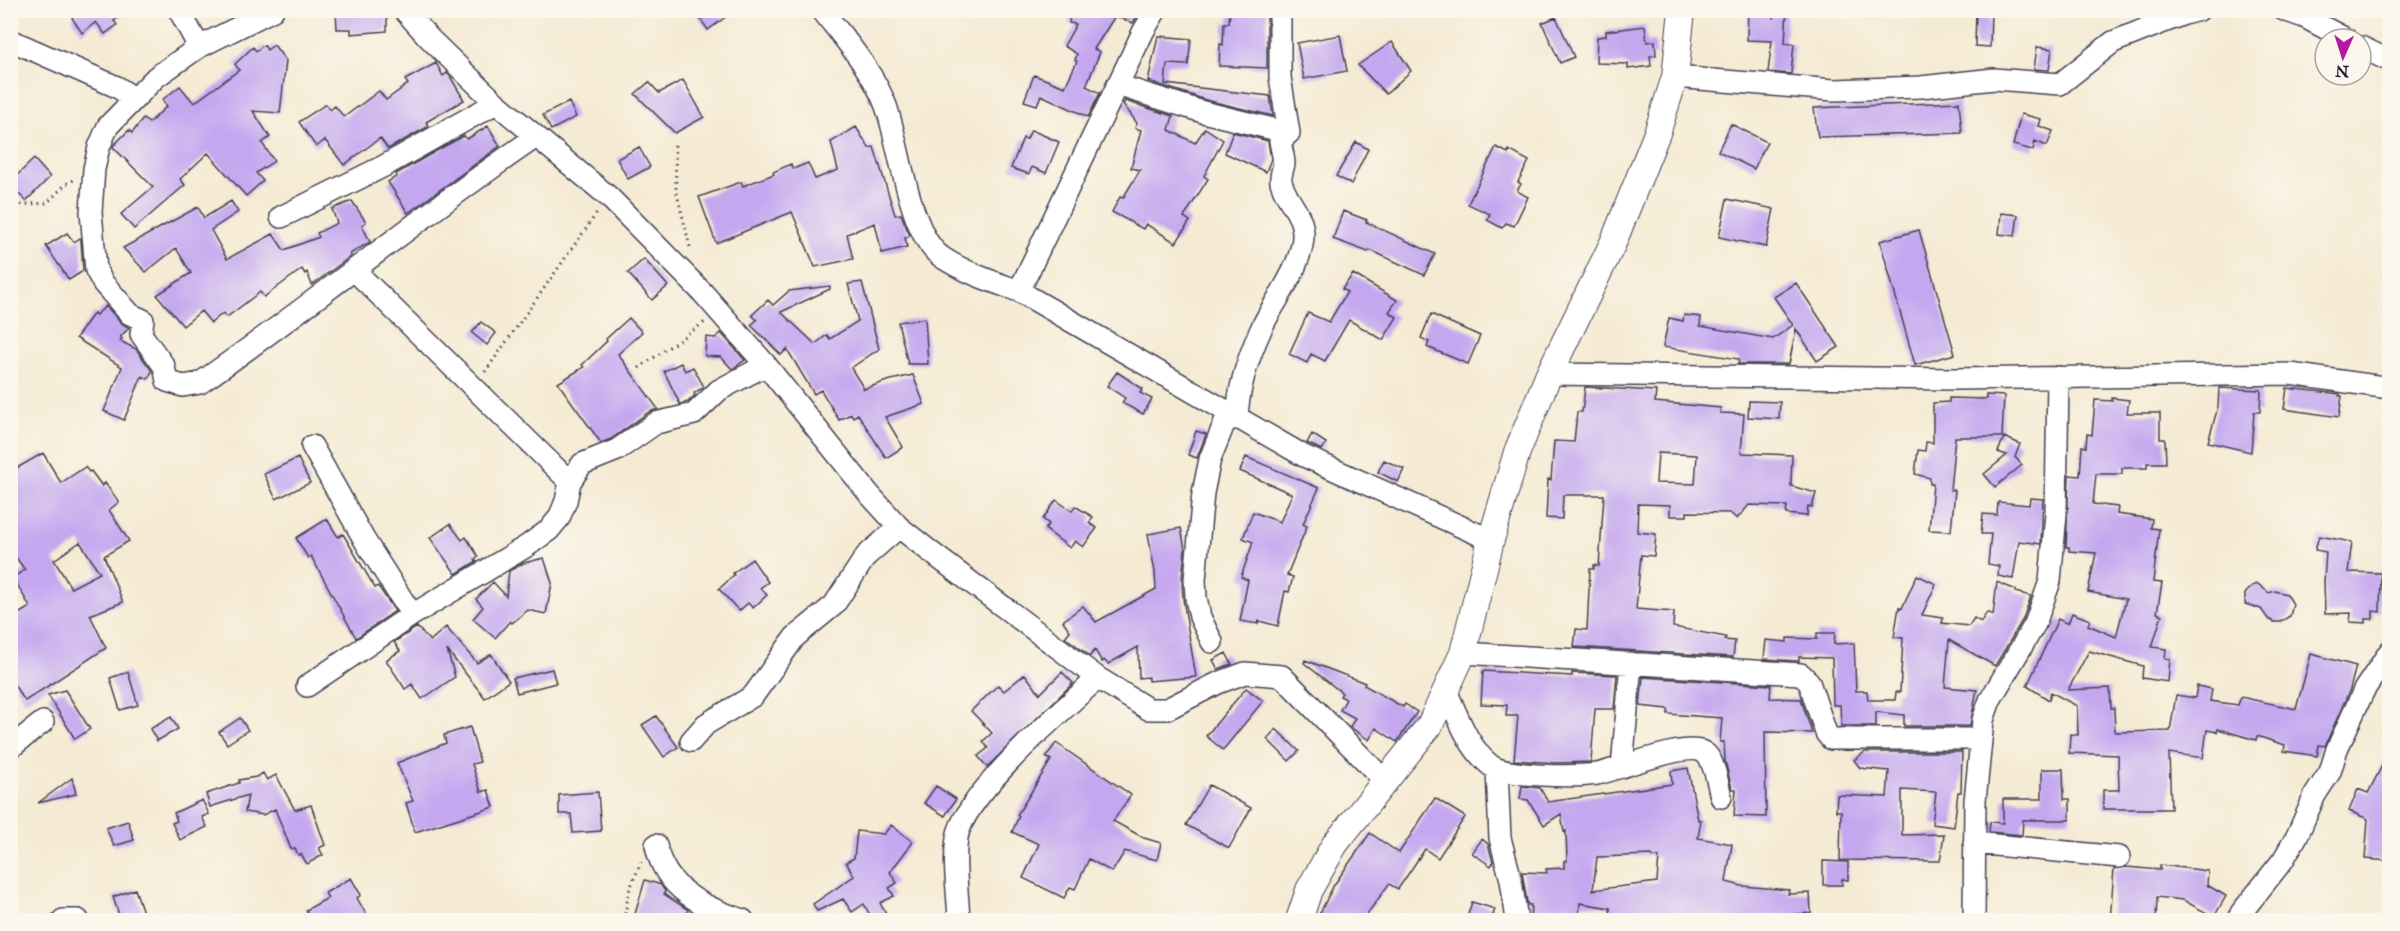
<svg xmlns="http://www.w3.org/2000/svg" width="2400" height="931" font-family="'IM FELL Great Primer',serif">
<style>
.building{fill:#c4a7ef;fill-rule:evenodd}
.lines{fill:none;stroke-linecap:round;stroke-linejoin:round}
.minor-casing{stroke:#424052;stroke-width:24}
.tertiary-casing{stroke:#424052;stroke-width:28}
.path{stroke:#424052;stroke-width:3;stroke-dasharray:1.5 4.5;stroke-linecap:butt}
.minor{stroke:#fff;stroke-width:21}
.tertiary{stroke:#fff;stroke-width:26}
</style>
<rect width="100%" height="100%" fill="#fbf7ec"/>
<filter id="ink" filterUnits="userSpaceOnUse"><feTurbulence type="fractalNoise" baseFrequency=".0167" numOctaves="2"/><feDisplacementMap in="SourceGraphic" scale="12" xChannelSelector="R" yChannelSelector="G"/><feConvolveMatrix kernelMatrix="1 2 1 2 8 2 1 2 1" color-interpolation-filters="sRGB"/></filter>
<filter id="wash" filterUnits="userSpaceOnUse"><feTurbulence type="fractalNoise" baseFrequency=".008" numOctaves="4" result="noise"/><feDisplacementMap in="SourceGraphic" scale="24" xChannelSelector="R" yChannelSelector="G"/><feGaussianBlur stdDeviation="1.35" result="paint"/><feColorMatrix in="noise" values="0 0 0 0 0 0 0 0 0 0 0 0 0 0 0 0 0 1.4 0 .05"/><feComposite in="paint" operator="in"/></filter>
<g filter="url(#wash)">
<rect width="100%" height="100%" fill="#f5ead3"/>
<g id="blocks">
<!-- building -->
<path class="building" d="M82 10H127L114 21 117 25 105 34 96 22 82 33 72 18Z
M336 10H381V16H387V31L351 34V29H337Z
M694 10H735L708 30Z
M1071 10 1106 13 1103 10H1141L1133 23 1115 16 1094 49 1100 52 1086 86 1100 93 1088 117 1041 95 1037 105 1024 101 1034 75 1065 87 1077 61 1075 60 1077 54 1064 46 1076 24 1069 23Z
M1230 10H1267V68L1219 66 1220 44 1223 45 1224 23H1229Z
M1748 10H1773L1774 19 1775 10H1787L1785 43 1794 44 1791 74 1768 72 1772 41 1747 40Z
M1976 10H1991L1990 47 1975 46Z
M1556 17 1574 57 1560 63 1542 23Z
M1645 26 1647 42 1655 41 1656 55 1650 56 1651 66 1628 69V64L1596 63 1597 37 1606 36V31Z
M1340 35 1347 71 1304 79 1297 43Z
M1158 36 1191 39 1188 65 1167 64 1165 84 1270 96 1273 116 1206 100 1148 81Z
M1392 42 1411 71 1386 94 1358 65Z
M264 45 267 50 274 45 286 61 280 113 253 111 270 137 262 143 274 161 256 173 263 181 246 196 208 153 180 179 185 185 134 229 121 214 153 187 113 147 114 145 129 130 132 133 143 119 149 123 167 106 162 100 180 86 194 103 239 70 235 64 253 47 256 51Z
M2037 47 2052 49 2049 70 2034 69Z
M436 63 443 76 447 73 450 76 464 100 426 122 429 126 388 149 380 138 344 165 325 140 316 147 299 122 326 104 330 110 335 106 344 117 379 91 386 100 408 84 405 80Z
M683 80 704 117 675 133 635 94 649 82 659 93Z
M1125 101 1173 116 1169 130 1195 143 1205 128 1223 140 1204 176 1208 179 1184 217 1190 221 1176 243 1146 224 1143 229 1112 212 1120 197 1123 198 1140 170 1131 168 1141 130 1135 128 1137 123 1123 104Z
M569 102 576 117 551 130 543 115Z
M1959 102 1962 133 1818 137 1814 108Z
M2021 114 2041 119 2039 126 2053 131 2047 146 2035 141 2033 150 2013 145Z
M1731 124 1767 142 1754 169 1718 151Z
M488 126 500 146 408 213 388 182 397 176 396 174 443 147 464 136 467 139Z
M856 127 869 148 874 147 895 215 901 214 910 236 905 238 907 247 882 253 875 223 847 234 853 259 815 267 792 212 716 243 699 197 741 182 743 186 774 174 773 172 791 164 793 169 808 163 815 179 838 170 831 142Z
M1031 130 1059 142 1046 173 1032 167 1029 174 1011 168 1023 138 1027 139Z
M1233 132 1268 141 1271 159 1266 172 1225 153Z
M1356 142 1368 149 1351 184 1336 176Z
M639 147 650 167 628 179 617 159Z
M1496 147 1508 153 1509 150 1529 161 1518 182 1521 184 1517 191 1528 197 1514 226 1506 223 1502 228 1487 220 1490 214 1468 204Z
M34 159 50 177 26 201 10 185V182Z
M1727 199 1774 209 1766 247 1719 237Z
M231 201 238 212 211 230 227 259 273 234 284 250 319 237 317 233 337 223 332 209 352 201 366 222 362 225 370 242 350 254 351 256 312 285 307 272 305 274 302 269 264 297 260 292 227 317 223 313 211 323 201 311 183 326 157 295 191 273 176 248 146 272 123 248 198 207 204 218Z
M1343 211 1367 220 1366 222 1435 254 1424 275 1370 250 1368 252 1333 239Z
M2001 213 2018 215 2015 236 1999 234Z
M1919 230 1955 354 1915 365 1880 241Z
M67 233 74 242 80 238 81 240 83 271 69 280 46 246Z
M644 259 668 286 652 300 628 273Z
M1353 274 1397 300 1389 312 1397 317 1383 340 1349 320 1325 361 1311 354 1307 363 1289 354 1308 313 1329 322 1347 292 1342 289Z
M862 282 879 349 851 368 864 389 887 381 913 375 924 404 885 417 903 447 886 458 858 414 853 417 851 414 839 420 821 390 814 394 787 349 781 355 751 325 757 320 752 315 768 300 773 305 789 291 830 286V289L781 312 815 344 827 335 830 339 858 321 848 284Z
M1796 283 1839 347 1817 361 1796 329 1789 364H1738L1739 359 1663 347 1669 318 1683 321 1684 315 1701 317 1700 326 1773 339 1793 325 1774 297Z
M106 306 120 322 129 328 120 337 122 339 120 341 136 349 152 371 148 379 142 376 124 420 104 411 122 367 76 338 94 313 96 315Z
M1431 314 1480 336 1468 364 1427 347 1429 342 1421 338Z
M629 318 642 332 618 354 658 409 649 412 611 439 601 443 558 383 584 367 582 365 607 341 606 339Z
M925 318 928 364H908L898 322Z
M481 322 496 333 487 345 472 333Z
M721 333 745 360 732 369 721 357 705 356 706 337 715 338Z
M681 363 685 371 693 367 704 387 694 393 695 395 688 402 680 404 664 371Z
M1117 372 1143 389 1140 393 1152 399 1143 414 1122 403 1125 398 1107 386Z
M1585 387 1656 391 1655 402 1721 408 1720 413 1744 414 1741 453 1792 455 1791 486 1816 493 1812 507 1808 506 1807 516 1786 514 1787 506 1749 505 1737 519 1730 513 1687 512V516H1670V505L1638 504 1637 532 1656 534 1654 556 1641 555 1636 609 1674 612 1673 627 1726 637 1725 640 1735 641 1733 657 1574 647 1576 629 1587 630 1590 569H1594V565L1599 566 1604 495H1563L1562 519 1546 518 1548 479 1551 480 1554 441 1574 442 1577 412H1582ZM1658 453 1697 455 1695 484 1656 483Z
M2219 388 2261 390 2260 412H2254L2251 452 2208 442 2218 407Z
M2287 388 2340 394 2339 396H2342L2339 417 2284 409Z
M1986 395 2004 396 2002 437H1955L1950 490H1955L1951 531 1929 530 1933 484H1930V478L1915 474 1918 450 1925 451 1926 442 1933 443V403L1949 402V398L1986 399Z
M2112 398 2129 400 2127 413H2160V439H2165L2166 463H2147V468H2122V474H2096L2093 504 2118 507 2117 514 2152 519 2151 528 2159 529 2153 582 2162 583 2157 613 2162 615 2152 647 2166 649 2165 658 2170 659 2168 682 2142 678 2143 666 2089 651 2068 690 2110 688 2111 708H2114L2115 732 2170 731 2176 695 2195 698 2197 686 2212 689 2210 701 2238 705 2241 697 2296 709 2311 654 2356 666 2350 689 2325 746 2319 745 2317 756 2284 751 2285 745 2257 736 2256 740 2218 729 2217 732 2207 730 2203 758 2169 753 2171 809H2103V790H2119L2118 755 2069 753 2070 734 2078 735 2077 706 2051 692 2049 700 2027 686 2058 619 2068 624 2072 613 2090 620 2088 625 2116 637 2126 599 2088 592 2096 553 2069 551V547H2066L2069 475 2080 476 2082 446 2086 447 2087 434 2092 435 2095 400 2112 401Z
M1749 401 1780 402 1779 419 1748 417Z
M1196 431 1206 434 1197 458 1188 455Z
M1312 434 1326 443 1322 450 1307 443Z
M2004 437 2020 444 2015 457 2022 465 1995 487 1984 474 2007 455 1998 452Z
M43 453 61 483 85 467 89 472 91 471 102 486 105 483 119 502 109 510 129 541 104 556 123 602 90 615 106 648 25 701 10 679V619L30 607 13 577 25 570 10 549V472ZM80 542 100 573 71 588 54 560Z
M1246 457 1319 488 1303 524 1307 526 1287 575 1293 577 1289 592 1285 591 1278 626 1259 621 1258 624 1240 621 1248 580 1241 577 1253 542 1243 538 1253 512 1280 522 1292 494 1240 471Z
M298 458 310 483 276 499 264 474Z
M1384 460 1404 469 1398 482 1378 472Z
M2030 498 2043 499 2041 544 2019 541 2013 579 1998 576 1999 566 1988 564 1991 534H1981L1983 514 1997 515 1998 502 2029 505Z
M1056 500 1072 511 1075 506 1093 517 1089 523 1097 528 1083 547 1075 541 1070 548 1045 529 1049 524 1043 519Z
M327 519 338 537 343 534 375 588 378 586 395 611 356 638 311 556 308 558 296 538Z
M450 524 462 540 466 537 478 556 475 559 477 561 456 574 430 538Z
M1181 528 1185 549 1182 579 1183 599 1196 677 1148 681V677L1139 678 1138 647 1108 664 1104 660 1102 662 1095 650 1090 656 1065 637 1070 631 1063 621 1083 606 1096 622 1156 589 1155 572 1148 534Z
M2319 536 2352 542 2348 572 2381 573 2380 612 2373 611V619H2366V623L2350 622 2351 613 2325 614 2324 581 2326 552 2315 550Z
M544 558 552 583 546 614 528 610 512 623 510 621 495 638 473 619 483 607 476 599 493 582 506 596 509 571 524 563Z
M752 559 768 582 760 588 767 595 753 608 748 603 739 611 719 589 734 575 733 573Z
M1917 575 1936 584 1922 615 1943 618 1942 623 1969 626 1974 618 1981 622 1987 612 1993 615 1997 582 2016 590 2015 592 2031 596 2023 619 1995 666 1949 640 1945 687 1977 690 1970 726H1904V715L1876 712V726H1841L1840 705H1833L1832 658 1799 657V661L1764 659 1766 640 1787 642V638L1817 639V633H1835L1834 644 1854 643 1856 691H1867L1868 700H1895L1896 692H1900L1903 638 1894 637 1899 607 1902 608Z
M2258 584 2269 593 2275 591 2287 594 2293 604 2290 616 2280 622H2274L2268 619 2261 609 2245 604V594L2252 586Z
M417 627 430 641 446 627 477 663 491 654 509 681 485 698 447 650 455 677 422 699 412 684 405 689 386 660 400 651 394 642Z
M1226 653 1232 664 1218 669 1213 660Z
M1305 660 1365 683 1364 685 1387 698 1403 707 1405 704 1417 712 1397 742 1376 728 1369 740 1350 727 1355 718 1340 710 1346 699 1340 696 1342 693 1304 663Z
M552 669 556 683 517 693 513 678Z
M1483 671 1572 676V673L1617 675 1614 709H1595L1591 762 1558 763 1514 760 1518 716H1506L1507 705 1481 704Z
M128 672 138 705 120 710 110 678Z
M1062 672 1073 683 987 767 978 756 988 748 983 741 992 733 971 711 998 685 1004 691 1025 674 1040 694Z
M1643 677 1771 685 1770 698 1801 699 1812 733 1765 732 1766 817 1734 816 1736 789H1732L1725 761 1724 742H1720L1722 718 1668 714V709L1640 706Z
M1246 688 1263 701 1223 750 1206 736Z
M65 690 90 729 75 739 48 695Z
M656 716 678 747 664 757 642 725Z
M171 717 178 729 157 741 150 729Z
M240 718 248 730 227 744 219 732Z
M470 727 480 762 472 764 481 792 488 790 494 807 415 832 406 803 413 801 397 763 446 743 444 735Z
M1276 729 1299 751 1289 761 1267 739Z
M1056 743 1131 795 1113 821 1144 838 1161 843 1157 860 1125 851 1112 872 1089 859 1075 889 1070 887 1064 898 1023 878 1039 844 1012 832 1019 816 1017 815 1051 760 1046 757Z
M2390 750V861L2365 859 2368 819 2349 811 2358 789 2368 793Z
M1865 752H1962L1961 792H1958L1954 827 1932 824 1936 792 1902 790V835L1944 834 1940 861 1840 860 1841 811H1836L1837 795 1887 797 1889 771 1860 768 1854 760Z
M1688 768 1698 820H1701L1698 838 1732 844 1726 882 1742 886 1789 890 1788 894 1810 893 1811 913 1785 915V919L1758 916 1757 921 1714 917 1713 921H1611L1610 908 1580 903 1579 921H1530L1531 905H1528L1527 902 1522 872 1547 873 1546 869 1564 868V861H1567L1566 831 1564 832 1561 814 1544 825 1528 800 1520 799 1522 786 1540 788 1548 802 1672 784 1671 771ZM1652 855V857H1659L1657 882 1593 890 1597 857Z
M2042 769H2063L2064 799H2070V820H2023L2022 835 1989 832 1990 822 2003 823V799H2042Z
M263 773 267 780 276 775 295 810 311 805 325 845 319 848 323 855 307 864 301 854 298 855 295 848 291 849 275 809 263 815 245 812 248 795 210 807 206 794 239 783V780L256 777Z
M72 778 76 794 38 803Z
M1209 785 1251 808 1229 848 1186 825Z
M936 786 956 799 945 816 924 803Z
M598 792 601 831 573 833 571 814H559V795Z
M1435 798 1465 817 1438 858 1425 849 1398 889 1389 884 1362 921H1316L1334 885 1370 833 1399 853Z
M202 800 209 814 202 817 207 827 180 840 172 823 177 821 174 813Z
M128 821 134 840 114 846 106 828Z
M891 825 913 842 890 872 897 883 889 888 894 896 880 903 886 914 873 921 864 904 852 912 843 899 817 911 813 904 854 876 846 862 854 858 857 831 884 834Z
M1482 839 1488 844 1493 862 1491 866 1472 853Z
M1823 861 1848 862V880L1842 879V885H1823Z
M2160 865 2208 871 2207 885 2226 896 2214 917 2183 900 2157 897 2156 921H2110L2114 869 2126 867 2160 870Z
M351 878 361 895 357 898 366 914 354 921H311L306 910 328 898 325 893Z
M645 880 661 885 665 891 664 894 688 910 685 921H633Z
M135 889 146 921H121L113 897Z
M1472 902 1495 909 1491 921H1466Z"/>
</g>
</g>
<g filter="url(#ink)">
<use href="#blocks" fill-opacity="0" stroke="#424052" stroke-width="1.5"/>
<g class="lines">
<!-- minor casing -->
<g class="minor-casing">
<path id="minor" d="M179 10 199 47
M273 10 199 47 156 77 108 126 99 147 94 169 91 212 96 270 103 283 130 314 143 320 141 334 164 366 167 381 183 386 200 383C314 304 421 215 536 137
M404 10 430 39 496 103 609 197 703 293 766 365 869 494 899 527 932 553 1098 678 1148 709H1167L1218 683 1245 673 1282 676 1385 781
M822 10C845 40 873 71 886 106 900 145 909 237 943 258 966 273 994 282 1019 291L1304 456 1491 540
M2284 10 2304 17 2346 39
M10 40 117 87 134 98
M2361 47 2390 61
M1675 77 1834 90 1921 87 1994 79 2060 84 2113 42 2184 14 2199 10
M1117 85 1203 112 1289 133
M281 217 384 166 496 103
M355 271 570 482
M1019 291 1143 32 1156 10
M1549 374 1955 379 2290 374 2390 388
M1237 419C1238 388 1249 355 1262 327 1275 300 1296 275 1302 245 1308 216 1288 206 1281 182 1280 176 1283 169 1284 164 1284 157 1281 148 1280 141L1289 133 1280 77V10
M312 446 365 541 412 615
M1212 642 1200 617 1196 598 1195 580 1203 493 1210 459 1228 414
M1463 653 1801 674 1809 682 1826 733 1831 739H1980
M307 686 412 615 527 546 549 530 559 518 566 501 570 482 582 464 617 450 656 423 694 414 719 390 766 365
M1446 690C1457 715 1468 747 1490 765 1505 777 1576 777 1597 774 1618 770 1691 739 1706 754 1715 763 1718 785 1721 797
M691 741 706 724 753 696 795 637 834 605 866 556 899 527
M10 748 43 722
M1622 767 1631 663
M1497 770 1500 838 1511 880 1517 920
M1974 843 2119 857
M656 845C664 889 704 908 743 920
M63 920H78
M959 920C958 894 953 864 957 838 963 795 1064 709 1098 678
M1974 920 1975 801 1983 720 1990 700 2035 624 2050 581 2056 514 2058 377
M2239 920 2241 913 2283 860 2297 836 2315 795 2330 772 2337 749 2364 690 2390 651"/>
</g>
<!-- tertiary casing -->
<g class="tertiary-casing">
<path id="tertiary" d="M1299 920 1309 890 1335 844 1430 725 1463 653 1491 540 1517 452 1549 374 1613 243 1657 133 1675 77 1682 10"/>
</g>
<!-- path -->
<path class="path" d="M675 145 676 190 691 251
M10 202 13 205 47 203 66 184 74 180
M639 368 705 322
M485 372 597 213
M624 920 629 891 641 862"/>
<!-- minor -->
<use href="#minor" class="minor"/>
<!-- tertiary -->
<use href="#tertiary" class="tertiary"/>
</g>
</g>
<!-- margin -->
<rect width="2400" height="931" fill="none" stroke="#fbf7ec" stroke-width="36"/>
<!-- north arrow -->
<g transform="translate(2343 57) rotate(183)"><circle r="28" fill="#fbf7ec" stroke="#a4a2a5" stroke-width="1.5"/>
<path d="M0-4.5L10 22L0 15L-10 22Z" fill="#b5179e"/>
<text y="-9" font-size="16" font-weight="bold" text-anchor="middle" fill="#22223b">N</text>
</g>
</svg>
